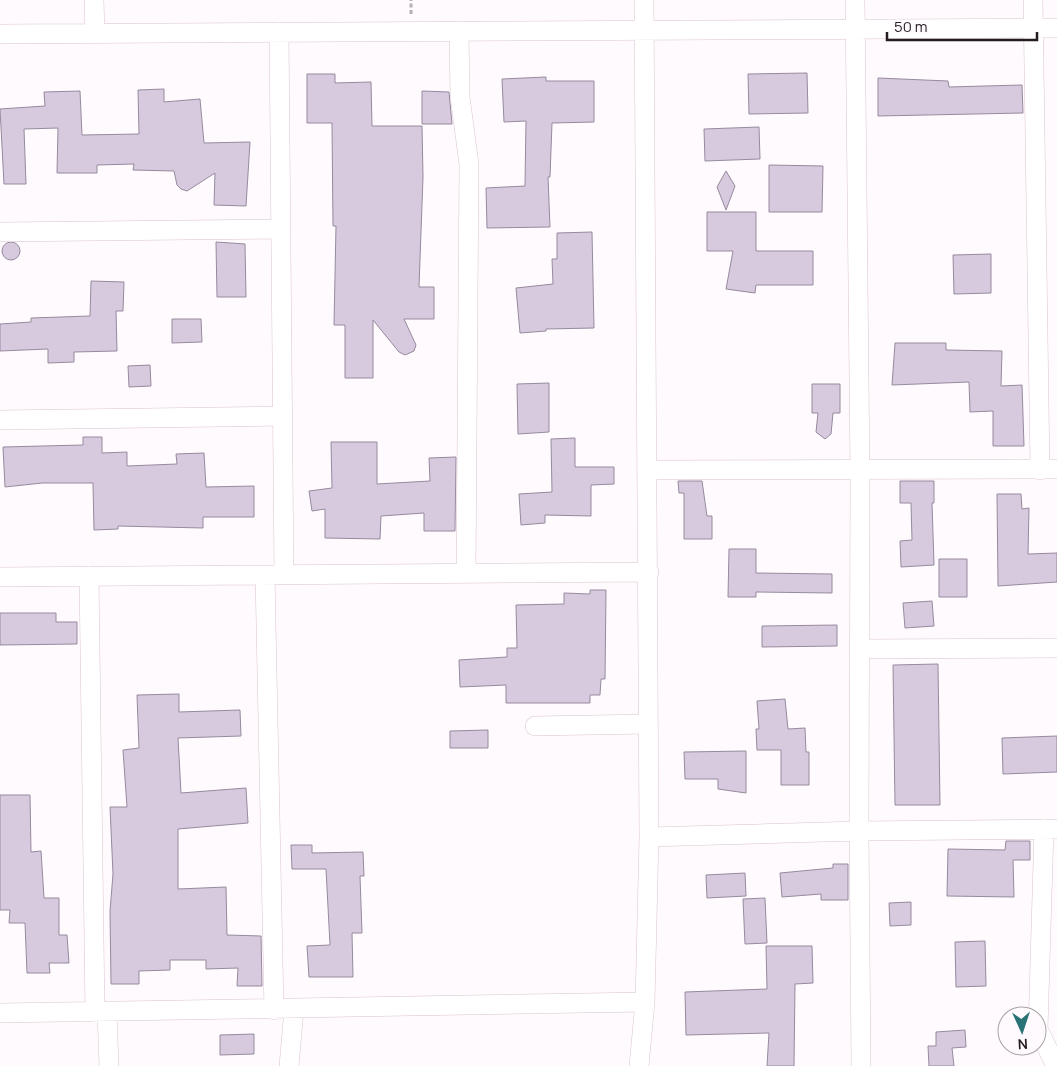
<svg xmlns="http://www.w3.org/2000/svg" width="1057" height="1066" font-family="Manrope,sans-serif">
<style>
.building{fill:#d7cadf;stroke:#968a9e}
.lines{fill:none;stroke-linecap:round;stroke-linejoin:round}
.minor-casing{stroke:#dac3d1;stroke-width:20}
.path{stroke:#b6afb3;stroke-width:3;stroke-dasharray:4 2.5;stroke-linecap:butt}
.minor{stroke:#fff;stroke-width:19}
</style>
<rect width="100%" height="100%" fill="#fffafd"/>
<!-- building -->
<path class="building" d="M807 73 808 113 749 114 748 74Z
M307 74H335V83L371 82 372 126H422L423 177 419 287H434V319H404L416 345 414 351 405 355 399 352 373 320V378H345V325H334L336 226H333L332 123H307Z
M546 77V81H594V122L552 123 550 177H548L550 227 487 228 486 188 525 186 526 121 504 122 502 79Z
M878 78 948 81 949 87 1022 85 1023 113 878 116Z
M164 89V102L200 99 204 143 250 142 246 206 214 205 215 173 187 191 181 189 177 185 174 171 133 170 134 164 97 165V173H57L58 128 24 129 26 184H4L0 109 45 106 44 92 80 91 82 135 139 134 138 90Z
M422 91 449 92 452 124H422Z
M759 127 760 159 705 161 704 129Z
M769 165 823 166 822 212H769Z
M726 171 735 186 726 210 717 187Z
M707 212H756V251H813V285H756L755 293 726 289 733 251H707Z
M592 232 594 328 546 329V331L520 333 516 288 553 284 552 259H557V233Z
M2 251a9 9 0 1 1 18 0a9 9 0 1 1-18 0Z
M216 242 245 244 246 297H217Z
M991 254V293L954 294 953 255Z
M91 281 124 282 123 311H116L117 351 74 352V362L48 363V349L0 351V324L31 322V318L90 316Z
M172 319H201L202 342 172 343Z
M895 343H946V350L1002 351 1001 386 1022 385 1024 446H993V411L970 412 969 382 892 385Z
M150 365 151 386 129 387 128 366Z
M549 383V432L518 434 517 384Z
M812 384H840V413H833L831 434 825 439 816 432 818 413H812Z
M83 437H102V453L127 452V466L177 464 176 454 204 453 206 487 254 486V517H203V528L118 526V529L94 530 93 483H42L5 487 3 447 83 445Z
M575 438V467H614V484L591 485V516L545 515V523L521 525 519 494 552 492 551 439Z
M331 442H377V484L430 481 429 458 456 457 455 531H424V513L381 516 380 539 325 538V509L312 511 309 491 332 488Z
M678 481H702L707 516H712V539H684V493H679Z
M900 481H934V503H932L934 565 901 567 900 541 912 540 911 503H900Z
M997 494H1021L1022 509 1029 508 1028 554 1057 553V582L998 586Z
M729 549H756V573L832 574V593L756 592V597H728Z
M939 559H967V597H939Z
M590 590H606L605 679H601L600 695H590V703H506V685L460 687 459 660 507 657V648H517L516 605 564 604V593L590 594Z
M932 601 934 626 905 628 903 603Z
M0 613H56V622H77V644L0 645Z
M837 625V646L762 647V626Z
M938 664 940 805H895L893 665Z
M179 694V712L240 710 241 736 178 738 181 793 246 788 248 823 178 829V889L226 887 227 935 261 936 262 986H237L238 968 206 969V960H170V970L139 971V984H111L110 911 113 874 110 807H127L123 750 139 748 137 695Z
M785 699 788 729 805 728 806 752H809V785H781V750H757L756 729H759L757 701Z
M488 730V748H450V731Z
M1057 736V772L1003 774 1002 738Z
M746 751V793L718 789V779H685L684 752Z
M0 795H30L31 852 41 851 44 898H59V935H67L69 963H49L50 973H27L25 923H9L10 910H0Z
M1006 841H1030V860H1013L1014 897 947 896 948 849 1005 850Z
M291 845H312V853L363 852 364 876H360L362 933H352L353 977H309L307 946 330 945 326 869H292Z
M833 864H848V900H821V894L782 897 780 873 833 868Z
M745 873 746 896 707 898 706 875Z
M765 898 767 943 745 944 743 899Z
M911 902V925L890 926 889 903Z
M985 941 986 986 956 987 955 942Z
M766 946H812L813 983 795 984 794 1066H767L769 1033 686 1035 685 992 767 989Z
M965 1030 966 1047 952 1048 954 1066H929L928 1046H936V1032Z
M254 1034V1054L220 1055V1035Z"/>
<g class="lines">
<!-- minor casing -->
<g class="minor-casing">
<path id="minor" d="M94 0 95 33
M855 0 860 472 859 831 861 1066
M1033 0 1040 470
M459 31 460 97 469 164 466 574
M279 32 284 575
M0 34 1057 28
M0 232 280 229
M0 420 283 416
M648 470 1057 469
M265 575 274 1010
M89 576 95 1012
M0 577 649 572
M860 649 1057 648
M535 726 647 724
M1044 829 1038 1029 1056 1066
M649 837 859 831 1057 829
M107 1012 109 1066
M0 1013 645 1002
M289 1066 294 1009
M639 1066 645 1002 649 837 644 0"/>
</g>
<!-- path -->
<path class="path" d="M411 14V0"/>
<!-- minor -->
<use href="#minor" class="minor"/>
</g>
<!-- north arrow -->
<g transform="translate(1022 1031) rotate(177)"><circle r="24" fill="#fffafd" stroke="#a8a1a5"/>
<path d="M0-4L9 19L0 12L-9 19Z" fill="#297377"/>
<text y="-8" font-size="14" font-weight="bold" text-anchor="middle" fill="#251c21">N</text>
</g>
<!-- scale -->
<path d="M887 32v8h150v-8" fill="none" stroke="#251c21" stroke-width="2.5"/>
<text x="894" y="32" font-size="15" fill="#251c21" stroke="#fffafd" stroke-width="4" paint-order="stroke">50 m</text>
</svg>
